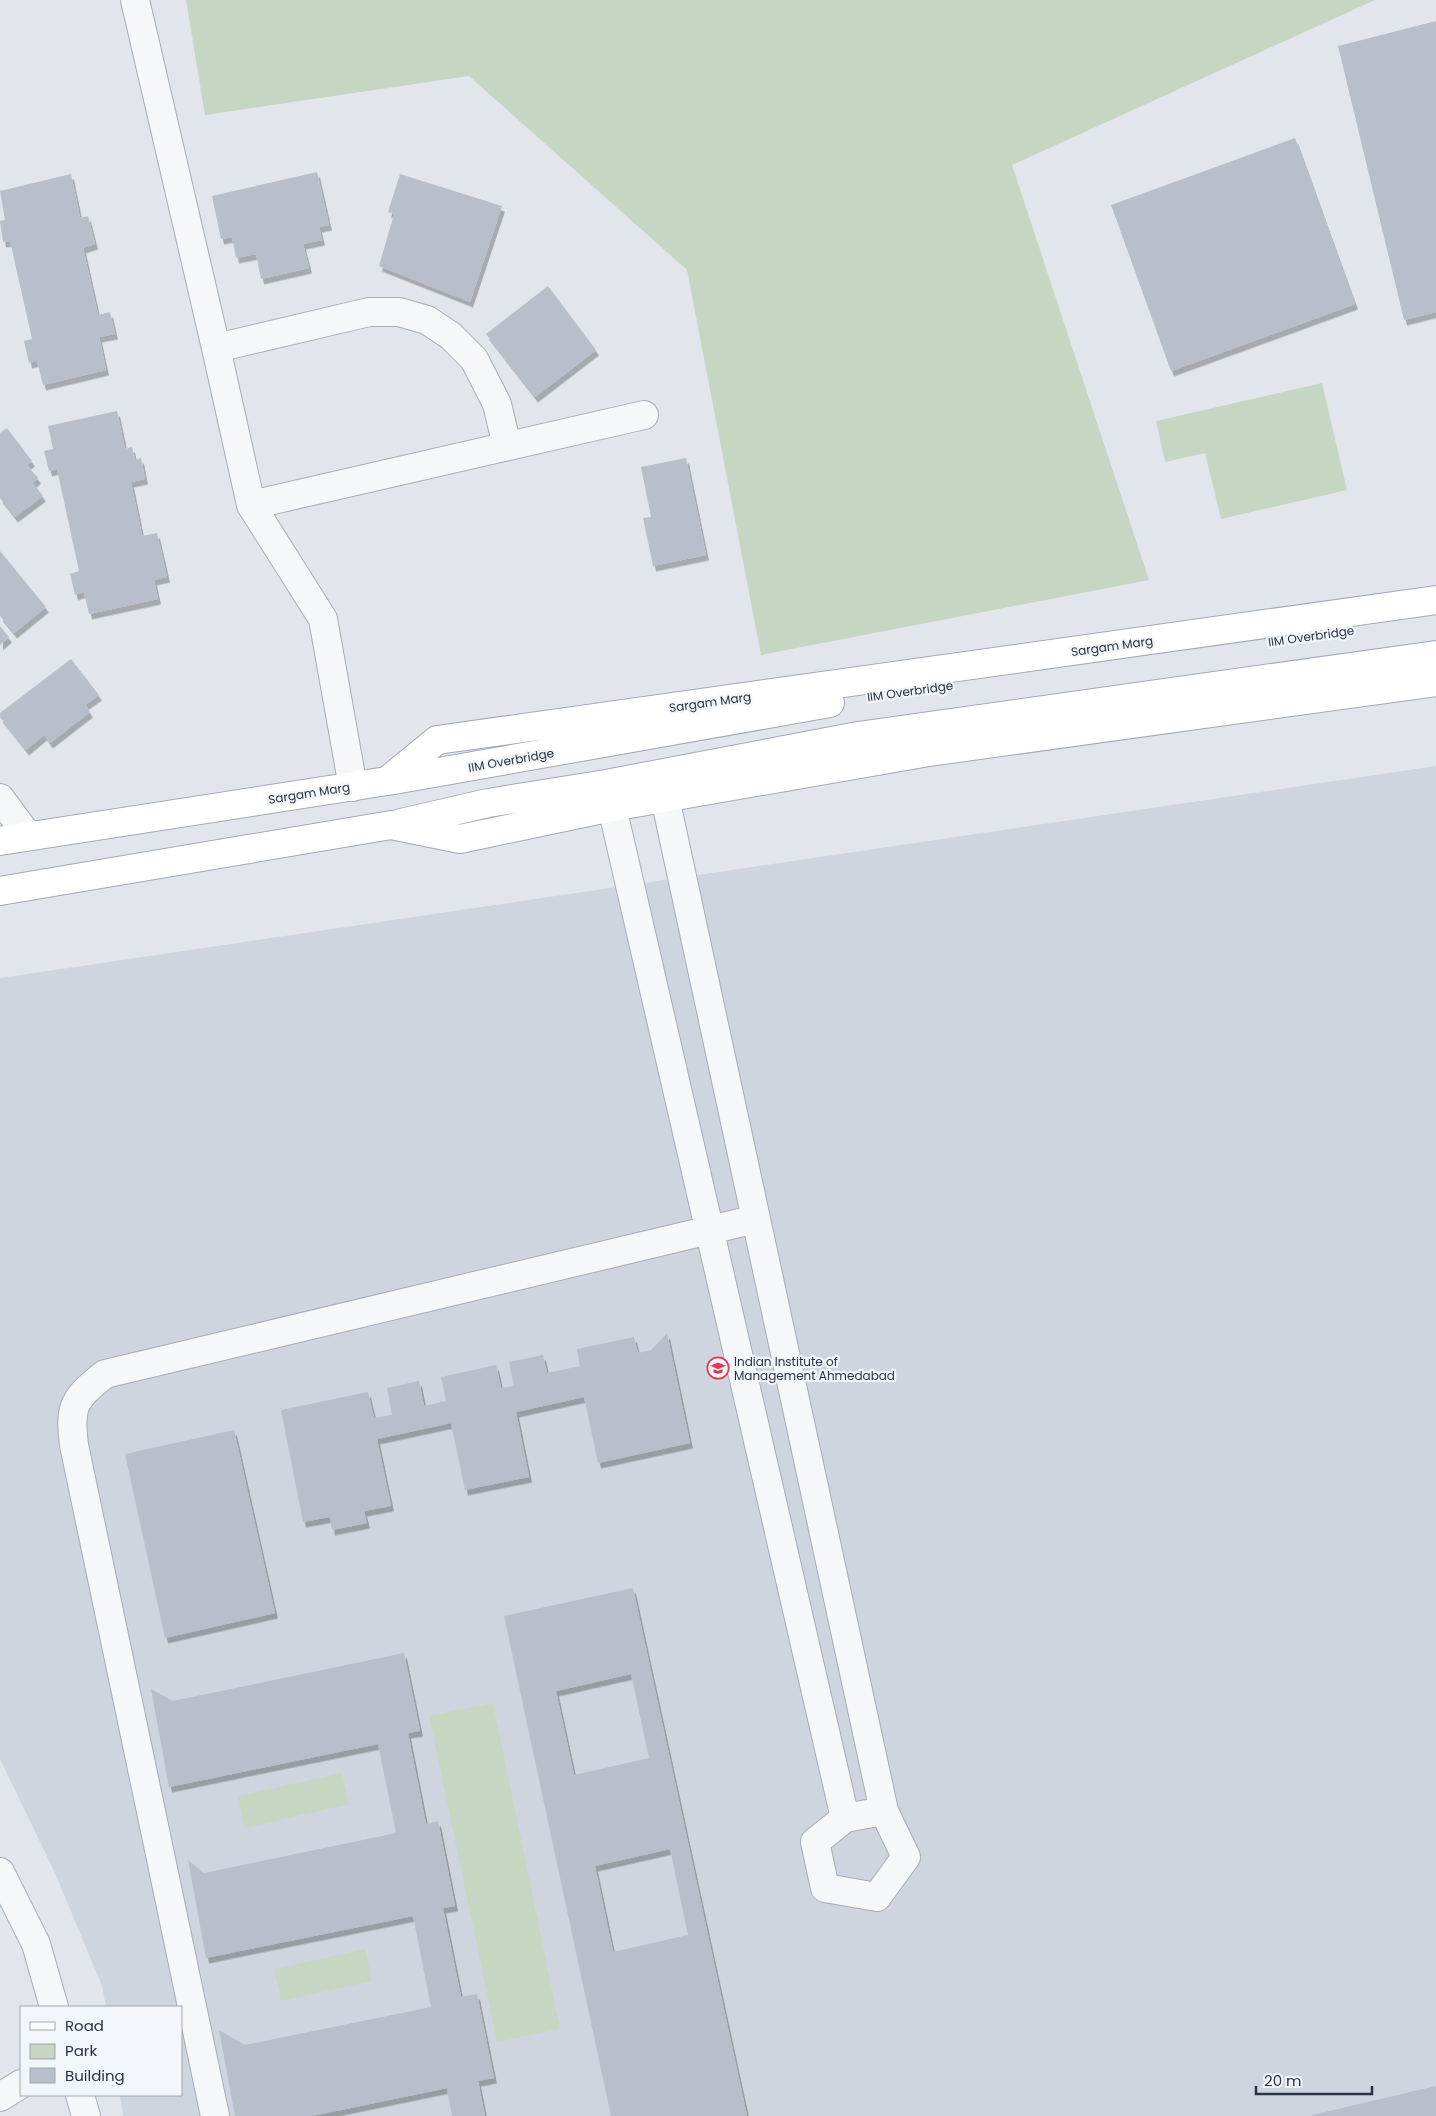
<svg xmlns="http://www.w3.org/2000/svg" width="1436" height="2116" font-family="Poppins,sans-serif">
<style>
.built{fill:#cfd5de}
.green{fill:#c7d6c2}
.building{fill:#b8bfca;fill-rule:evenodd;filter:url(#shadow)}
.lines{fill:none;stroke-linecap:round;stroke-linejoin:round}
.minor-casing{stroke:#a6adb7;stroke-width:30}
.major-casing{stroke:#a0aab9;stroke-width:30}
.minor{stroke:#f5f7f9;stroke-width:28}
.major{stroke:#fff;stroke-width:28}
.labels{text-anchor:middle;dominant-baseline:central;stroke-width:4.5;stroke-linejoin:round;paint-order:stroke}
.street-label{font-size:12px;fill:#283345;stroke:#f2f5f9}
.poi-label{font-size:12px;fill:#283345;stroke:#f2f5f9;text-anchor:start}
</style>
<defs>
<filter id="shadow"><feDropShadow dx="3" dy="5.5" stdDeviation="0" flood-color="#0004"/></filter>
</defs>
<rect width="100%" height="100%" fill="#e2e6ec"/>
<!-- built -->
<path class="built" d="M1436 766V2116H123L120 2095H181V2007H106L102 1986 55 1873 0 1759V978Z"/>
<!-- green -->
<path class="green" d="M186 0H1375L1012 165 1149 580 761 655 687 270 469 76 205 115Z
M1322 383 1347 490 1221 519 1205 453 1165 462 1156 421Z
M493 1703 560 2029 497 2042 429 1716Z
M342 1773 349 1804 245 1828 238 1796Z
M365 1949 372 1981 281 2001 274 1969Z"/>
<!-- building -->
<path class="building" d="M1436 21V312L1404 320 1338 46Z
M1295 138 1355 304 1171 371 1111 205Z
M317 172 329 225 319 227 322 240 303 244 309 268 261 279 256 254 236 258 232 237 221 239 212 196Z
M71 174 80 218 88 216 95 244 83 248 98 315 110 312 115 334 99 337 106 370 43 385 37 361 29 363 24 341 32 339 10 241 3 242 0 221 5 220 0 191Z
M400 174 502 206 470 302 379 266 394 214 388 212Z
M548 286 596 350 535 397 486 334Z
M117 411 125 449 132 447 135 460 141 458 145 479 131 482 142 536 157 533 167 577 154 580 158 599 89 614 84 592 75 595 70 574 79 571 57 469 49 471 44 451 53 449 48 426Z
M7 428 32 461 27 465 38 478 33 483 43 496 15 517 0 498V433Z
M686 458 706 555 653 566 643 518 651 517 641 467Z
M0 551 46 607 14 633 0 616Z
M0 626 9 637 0 645Z
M71 659 99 695 85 705 90 712 50 743 44 735 26 750 0 717V713Z
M667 1333 690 1443 598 1463 584 1397 516 1412 529 1477 465 1490 451 1423 377 1439 391 1506 364 1511 367 1523 332 1530 330 1517 303 1522 281 1410 368 1392 374 1418 392 1415 387 1388 419 1381 424 1406 446 1401 441 1377 496 1365 501 1388 514 1386 509 1362 543 1355 547 1373 580 1366 577 1349 634 1337 638 1353 651 1350Z
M234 1430 275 1613 165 1638 125 1454Z
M633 1588 747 2116H611L504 1616ZM631 1674 649 1758 574 1775 556 1691ZM670 1849 688 1935 613 1952 595 1866Z
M404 1653 420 1731 408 1733 426 1824 438 1821 455 1906 443 1908 461 1997 477 1994 494 2078 478 2081 485 2116H452L447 2088 312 2116H235L219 2030 245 2045 431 2007 413 1916 206 1958 188 1860 204 1873 396 1833 378 1744 169 1787 151 1689 173 1701Z
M1436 2086V2116H1312V2115Z"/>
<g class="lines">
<!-- minor casing -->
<g class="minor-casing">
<path id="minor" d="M135 0 216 348 251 505 323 619 353 787
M216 348 369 312H399L427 320 451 336 474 359 497 404 507 446
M251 505 644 415
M0 798 28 836
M665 798 884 1811
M612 807 845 1818 815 1842 825 1888 877 1897 906 1857 884 1811 845 1818
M0 1872 36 1944 54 2007
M80 2095 86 2116
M0 2097 21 2084
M215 2116 74 1445C69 1405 74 1399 105 1374L756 1219"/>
</g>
<!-- major casing -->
<g class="major-casing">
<path id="major" d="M388 781 830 703
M401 823 488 803 606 784 858 736 1436 655
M0 841 387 781 437 740 1436 600
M0 891 391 825 460 839 612 807 929 752 1436 682"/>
</g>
<!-- minor -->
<use href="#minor" class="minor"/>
<!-- major -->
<use href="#major" class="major"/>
</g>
<!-- icons -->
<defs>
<g id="university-ring" transform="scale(1.125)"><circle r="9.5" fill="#f2f5f9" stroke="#dc3b55" stroke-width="1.5"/><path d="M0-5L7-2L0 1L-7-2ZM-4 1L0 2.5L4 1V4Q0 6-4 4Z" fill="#dc3b55"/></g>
</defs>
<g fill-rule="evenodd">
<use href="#university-ring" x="718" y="1368"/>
</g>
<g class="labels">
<!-- street labels -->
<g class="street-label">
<text transform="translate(1311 636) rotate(-8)">IIM Overbridge</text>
<text transform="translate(1112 646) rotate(-8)">Sargam Marg</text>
<text transform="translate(910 691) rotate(-8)">IIM Overbridge</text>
<text transform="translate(710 702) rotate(-8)">Sargam Marg</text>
<text transform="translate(511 760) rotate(-10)">IIM Overbridge</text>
<text transform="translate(309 793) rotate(-9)">Sargam Marg</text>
</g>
<!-- poi labels -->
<g class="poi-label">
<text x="734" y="1361">Indian Institute of<tspan x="734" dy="14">Management Ahmedabad</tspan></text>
</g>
</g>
<!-- legend -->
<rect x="20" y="2006" width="162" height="90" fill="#f2f5f9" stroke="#a1a7b1"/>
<rect x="30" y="2022" width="25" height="8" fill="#ffffff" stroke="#a1a7b1"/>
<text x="65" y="2031" font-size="15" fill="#283345">Road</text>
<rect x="30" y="2044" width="25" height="15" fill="#c7d6c2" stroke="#a1a7b1"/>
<text x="65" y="2056" font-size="15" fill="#283345">Park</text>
<rect x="30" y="2068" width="25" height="15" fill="#b8bfca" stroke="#a1a7b1"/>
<text x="65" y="2081" font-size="15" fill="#283345">Building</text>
<!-- scale -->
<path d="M1256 2086v8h116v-8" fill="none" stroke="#283345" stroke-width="2.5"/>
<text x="1264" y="2086" font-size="15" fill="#283345" stroke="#f2f5f9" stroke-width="4" paint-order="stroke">20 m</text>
</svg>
